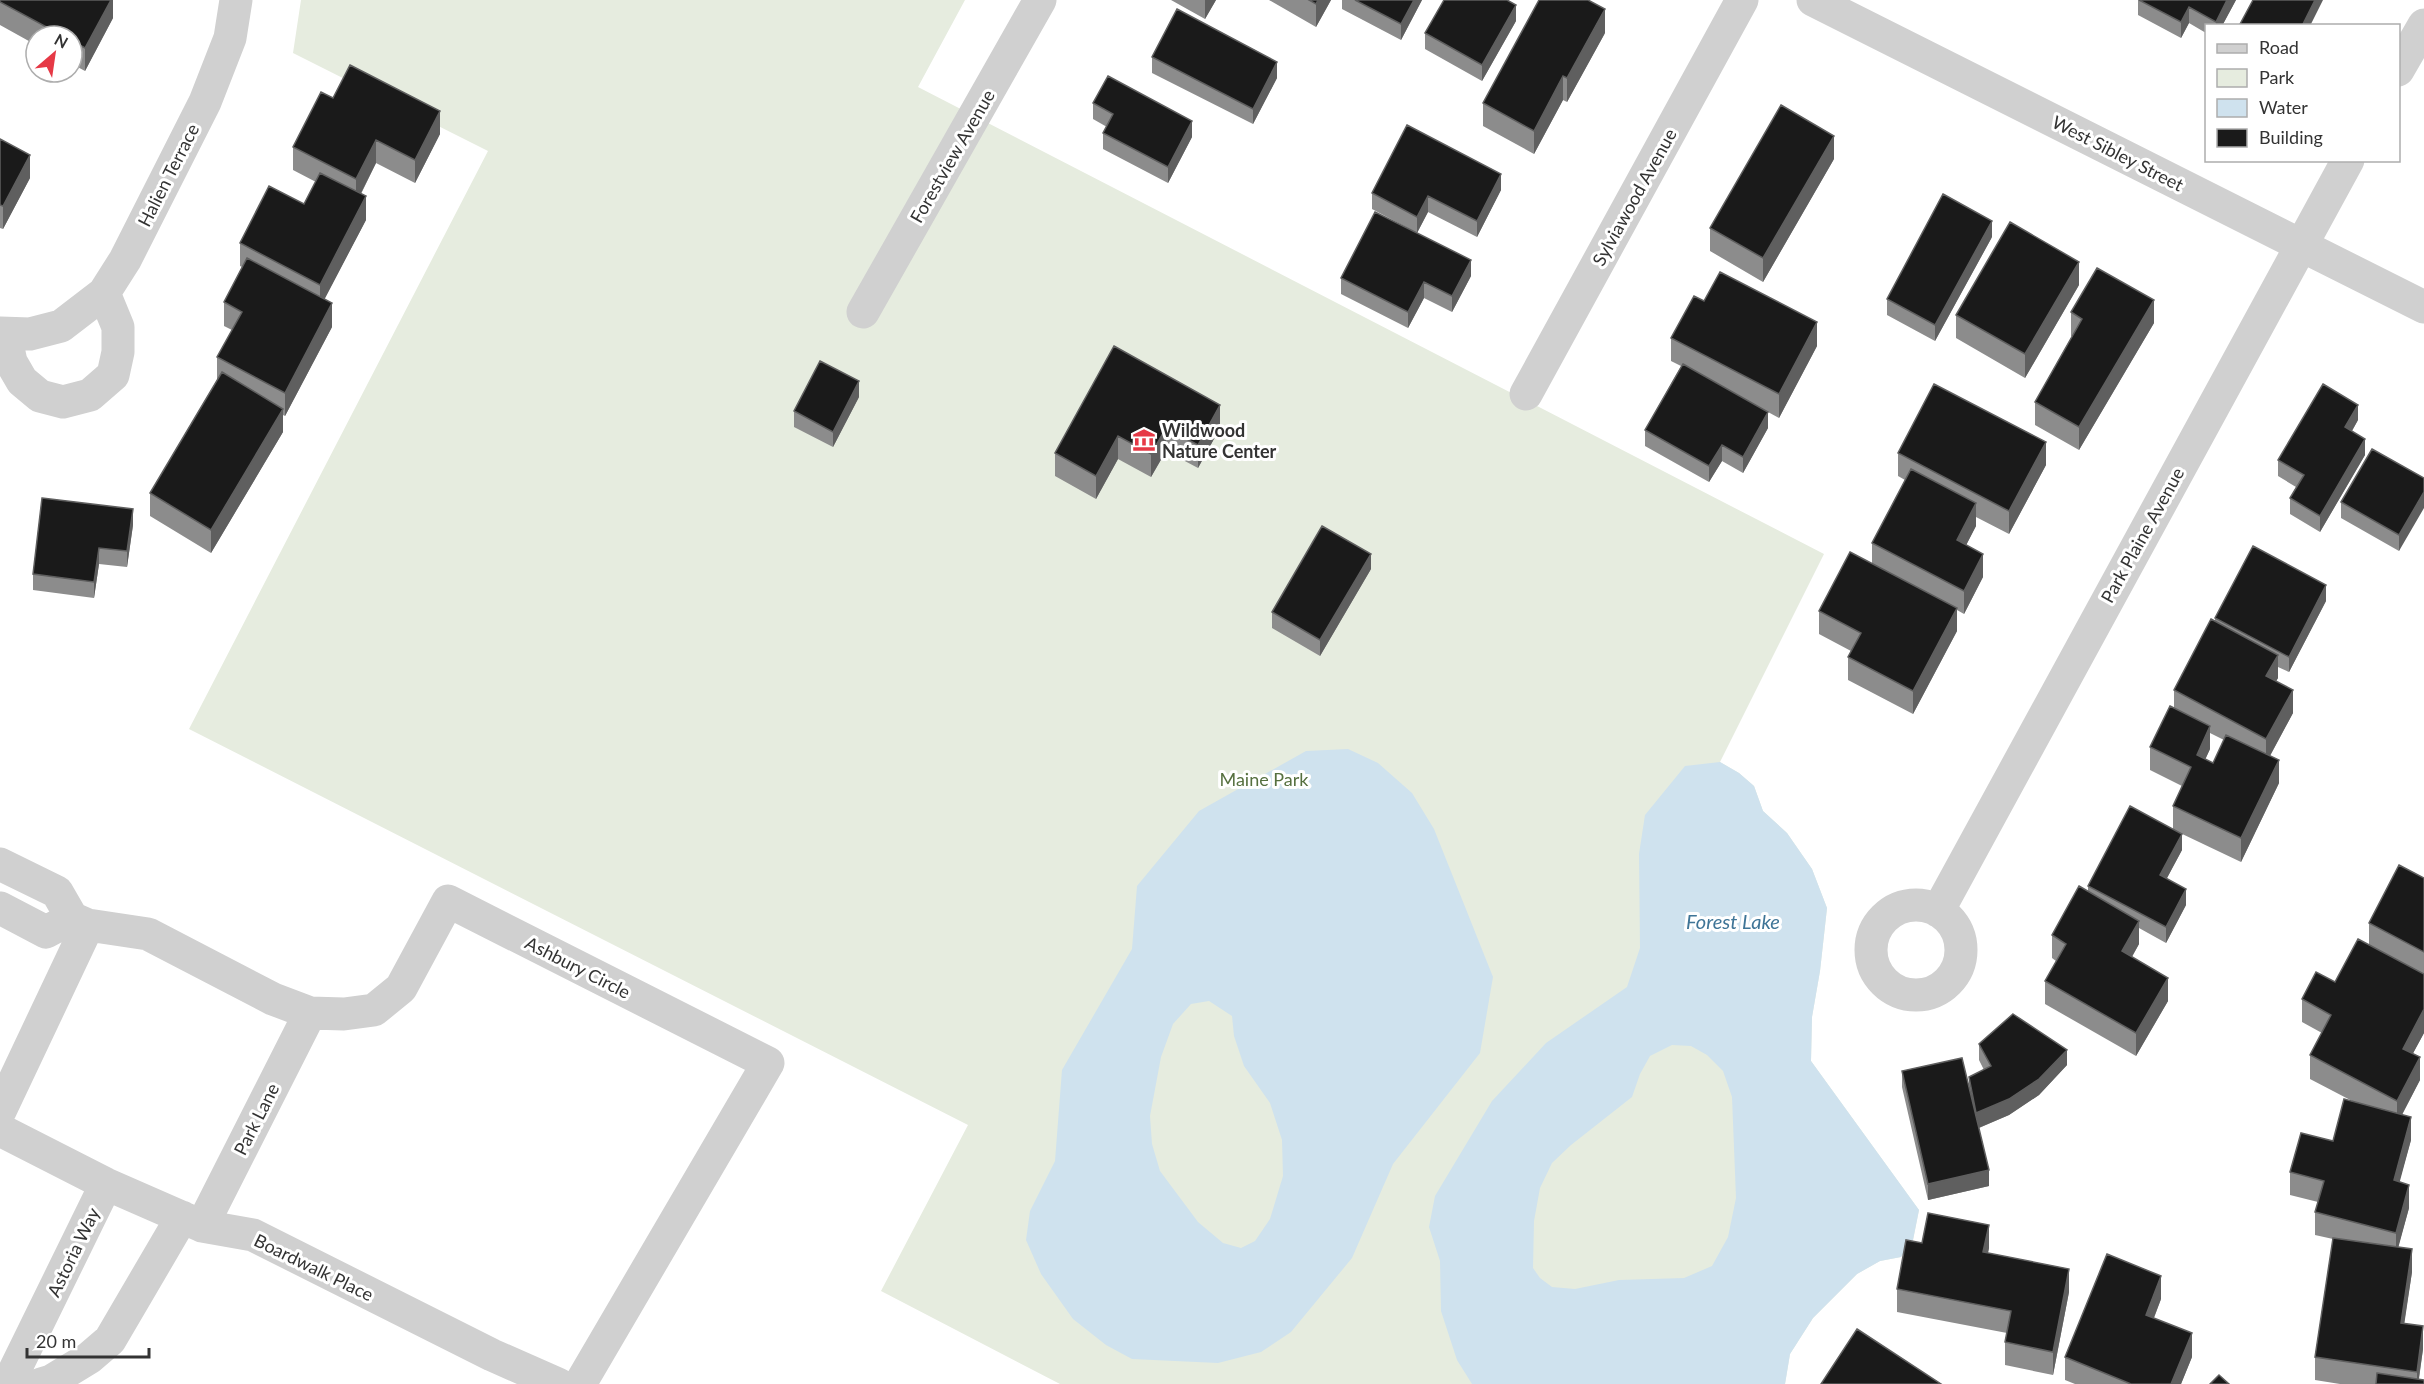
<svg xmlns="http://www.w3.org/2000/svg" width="2424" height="1384" font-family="Lato,sans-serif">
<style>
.green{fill:#e6ecdf}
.water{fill:#cfe2ee;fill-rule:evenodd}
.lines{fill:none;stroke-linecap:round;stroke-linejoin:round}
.street{stroke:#d0d0d0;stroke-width:33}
.wall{fill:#8c8c8c;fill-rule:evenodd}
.shaded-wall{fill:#5f5f5f}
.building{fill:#1a1a1a;stroke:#5f5f5f;stroke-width:1.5}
.labels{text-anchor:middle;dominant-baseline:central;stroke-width:6;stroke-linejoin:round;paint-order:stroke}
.street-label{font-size:18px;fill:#333;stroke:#fff}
.poi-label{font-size:18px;font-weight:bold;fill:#333;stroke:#fff;text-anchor:start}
.park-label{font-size:18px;fill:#56703f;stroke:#fff}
.water-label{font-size:20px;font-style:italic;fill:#3f7597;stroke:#fff}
</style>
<rect width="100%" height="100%" fill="#fff"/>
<!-- green -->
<path class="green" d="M301 0H965L918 87 1824 554 1720 762 1739 773 1754 786 1763 811 1787 833 1812 869 1827 908 1820 971 1812 1017 1811 1061 1919 1210 1913 1240 1901 1257 1880 1261 1857 1274 1813 1318 1790 1354 1785 1384H1060L881 1291 968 1125 189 729 488 151 293 53Z"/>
<!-- water -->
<path class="water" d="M1348 749 1378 763 1412 793 1434 829 1493 977 1480 1053 1393 1164 1352 1258 1291 1332 1261 1352 1218 1363 1132 1359 1106 1345 1073 1319 1041 1274 1026 1240 1030 1211 1055 1161 1062 1070 1132 949 1137 886 1199 811 1306 751ZM1209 1001 1232 1016 1234 1036 1244 1066 1270 1103 1282 1140 1283 1176 1270 1219 1255 1241 1241 1248 1223 1243 1198 1222 1160 1171 1152 1144 1150 1116 1161 1057 1173 1024 1191 1004Z
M1720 762 1739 773 1754 786 1763 811 1787 833 1812 869 1827 908 1820 971 1812 1017 1811 1061 1919 1210 1913 1240 1901 1257 1880 1261 1857 1274 1813 1318 1790 1354 1785 1384H1472L1457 1360 1441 1311 1440 1261 1429 1227 1435 1196 1492 1101 1546 1043 1627 987 1640 948 1639 854 1645 815 1685 766ZM1672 1045 1691 1046 1707 1055 1723 1071 1732 1097 1736 1198 1728 1237 1712 1266 1684 1278 1619 1280 1575 1289 1552 1287 1540 1278 1533 1268 1534 1221 1540 1188 1552 1163 1571 1145 1632 1097 1640 1074 1650 1056Z"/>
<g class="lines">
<!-- street -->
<path class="street" d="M1813 0 2424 307
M2398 70 2424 25
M863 312 1040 0
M0 333 30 334 61 326 104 293 125 260 205 102 230 38 236 0
M5 334 11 362 22 381 40 396 63 402 90 395 113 375 118 352V327L104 293
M1526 394 1742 0
M0 864 57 892 72 918 88 925 148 934 273 999 310 1013 344 1014 374 1010 401 988 448 901 768 1063 580 1384
M1871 950a45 45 0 1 1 90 0a45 45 0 1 1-90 0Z
M0 908 46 932 72 918
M1938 911 2348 160
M0 1111 88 925
M0 1130 106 1184 202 1226 253 1235 492 1355 558 1384
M202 1226 310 1013
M8 1384 106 1184
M41 1384 51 1381 89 1358 110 1340 182 1217"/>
</g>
<!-- wall -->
<path class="wall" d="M0 0H113V18L85 71 72 64V36H36V45L0 25Z
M1171 0H1216L1205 19Z
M1269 0H1331L1316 27Z
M1342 0H1422L1401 40 1342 9Z
M2138 0H2236L2222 26H2206V33L2189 23 2181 38 2138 15Z
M1516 21 1482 81 1425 49V33Z
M1605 33 1567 102 1563 100 1534 154 1483 126V103Z
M1152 57 1277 78 1253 124 1152 73Z
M333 98 440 134 415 183 376 163 361 194 366 220 324 299 332 327 285 416 283 415V432L211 553 150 516V493L217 380V357L232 330 224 326V302L242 267 240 266V243L304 204 316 182 293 170V147Z
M1093 103 1192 137 1168 183 1103 149V133L1107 127 1093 119Z
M0 139 30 178 3 229 0 228Z
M1834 159 1763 282 1710 251V228Z
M1501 190 1477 237 1428 212 1417 233 1372 209V193Z
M1992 237 1935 341 1887 315V299Z
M1471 276 1452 312 1424 298 1408 328 1341 294V278Z
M2079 285 2025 378 1956 338V315Z
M1704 301 1817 346 1779 418 1768 412V428L1743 473 1722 461 1709 482 1645 446V430L1681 366 1671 361V338Z
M2071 312 2154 323 2079 450 2035 425V402L2072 336H2071Z
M1114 346 1220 428 1198 468 1166 451 1151 477 1118 459 1096 499 1055 476V453Z
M859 397 833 447 794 427V411Z
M2358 420 2352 431 2365 455 2320 532 2290 514V498L2296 487 2278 476V460Z
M1898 453 2046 465 2009 534 1976 517V526L1966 545 1983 577 1964 614 1957 610V631L1913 714 1848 680V657L1851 651 1819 634V611L1872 563V543L1905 480 1898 476Z
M2424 478 2399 551 2341 518V502Z
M133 525 127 567 99 564 94 598 33 590V574Z
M1371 569 1320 656 1272 628V612Z
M2326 601 2289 672 2278 667V678L2276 681 2293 713 2270 756 2279 783 2241 862 2178 832 2182 850 2167 878 2186 905 2166 943 2139 928V944L2132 957 2168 1001 2136 1056 2045 1004V981L2056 961 2052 958V935L2088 891V886L2173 829V806L2182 786 2150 770V747L2174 708V690L2215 622V618ZM2210 733 2224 740 2213 763 2205 759 2210 749Z
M2424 878V1033L2413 1053 2420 1080 2402 1115 2411 1140 2399 1182 2409 1208 2398 1247 2412 1272 2404 1323 2423 1349 2419 1379 2424 1384H2340L2315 1380V1357L2333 1239 2315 1235V1212L2318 1202 2290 1195V1172L2333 1141 2356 1103 2310 1079V1055L2322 1033 2302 1022V999L2335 982 2369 945V923Z
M1979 1044 2067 1065 2039 1095 2009 1115 1979 1128 1989 1186 1928 1200 1902 1087V1071L1969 1089V1077L1984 1070 1979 1060Z
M1922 1243 1989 1248 1988 1253 2069 1292 2053 1375 2005 1365V1342L2007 1333 1897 1312V1289Z
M2161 1299 2154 1318 2192 1357 2181 1384H2075L2065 1380V1357Z"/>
<!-- shaded-wall -->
<path class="shaded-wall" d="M111 0H113V18L85 71V48Z
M1205 0H1216L1205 19Z
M1318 0H1331L1316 27V4Z
M1414 0H1422L1401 40V24Z
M2227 0H2236L2222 26H2216V22Z
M2315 0H2323L2310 26H2302Z
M1516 5V21L1482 81V65Z
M2189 7V23L2181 38V22Z
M1605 9V33L1567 102V78Z
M1277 62V78L1253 124V109Z
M1563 76V100L1534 154V131Z
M440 111V134L415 183V160Z
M1192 121V137L1168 183V167Z
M1834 136V159L1763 282V258Z
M376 140V163L356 203V179Z
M30 155V178L3 229V206Z
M1501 174V190L1477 237V221Z
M366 196V220L320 308V285Z
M1428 196V212L1417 233V217Z
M1992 221V237L1935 341V325Z
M1471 260V276L1452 312V296Z
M2079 262V285L2025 378V354Z
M1424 282V298L1408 328V312Z
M2154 300V323L2079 450V427Z
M332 303V327L285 416V393Z
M1817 322V346L1779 418V394Z
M859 381V397L833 447V432Z
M1220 405V428L1198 468V445Z
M2358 405V420L2345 443V427Z
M283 409V432L211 553V530Z
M1768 412V428L1743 473V457Z
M1166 428V451L1151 477V454Z
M1118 436V459L1096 499V476Z
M2365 439V455L2320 532V516Z
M2046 442V465L2009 534V511Z
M1722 445V461L1709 482V466Z
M2424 492V508L2399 551V535Z
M1976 503V526L1957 563V540Z
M133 509V525L127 567V551Z
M99 548V564L94 598V582Z
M1371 554V569L1320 656V640Z
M1983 554V577L1964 614V591Z
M2326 585V601L2289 672V657Z
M1957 608V631L1913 714V691Z
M2278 655V678L2266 699V676Z
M2293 690V713L2266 763V739Z
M2210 726V749L2197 778V755Z
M2279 760V783L2241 862V838Z
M2182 834V850L2160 891V875Z
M2186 889V905L2166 943V927Z
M2139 921V944L2122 974V951Z
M2168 978V1001L2136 1056V1033Z
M2424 1009V1033L2403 1072V1049Z
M2067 1050V1065L2039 1095 2009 1115 1976 1129V1113Z
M2420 1057V1080L2397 1124V1101Z
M2411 1117V1140L2394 1203V1180Z
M1989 1170V1186L1928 1200V1184Z
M2409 1185V1208L2396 1256V1233Z
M1989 1225V1248L1983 1275V1252Z
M2412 1249V1272L2401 1346V1323Z
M2069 1269V1292L2053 1375V1352Z
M2161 1276V1299L2146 1338V1315Z
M2423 1326V1349L2418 1384H2417V1372Z
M2192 1333V1357L2181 1384H2171Z"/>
<!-- building -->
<path class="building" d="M0 0H111L85 48 72 41V36H63L0 2Z
M1309 0H1318L1316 4Z
M1355 0H1414L1401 24Z
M1444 0H1507L1516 5 1482 65 1425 33Z
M1539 0H1588L1605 9 1567 78 1563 76 1534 131 1483 103Z
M2139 0H2227L2216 22 2189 7 2181 22Z
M2253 0H2315L2302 26H2239Z
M1177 9 1277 62 1253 109 1152 57Z
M350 65 440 111 415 160 376 140 356 179 293 147 321 92 333 98Z
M1108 76 1192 121 1168 167 1103 133 1113 114 1093 103Z
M1781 105 1834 136 1763 258 1710 228Z
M1407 125 1501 174 1477 221 1428 196 1417 217 1372 193Z
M0 139 30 155 3 206 0 205Z
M320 173 366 196 320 285 240 243 269 186 304 204Z
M1943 194 1992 221 1935 325 1887 299Z
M1375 212 1471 260 1452 296 1424 282 1408 312 1341 278Z
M2010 222 2079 262 2025 354 1956 315Z
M247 258 332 303 285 393 217 357 242 312 224 302Z
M2097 268 2154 300 2079 427 2035 402 2082 319 2071 312Z
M1720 272 1817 322 1779 394 1671 338 1694 296 1704 301Z
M1114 346 1220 405 1198 445 1166 428 1151 454 1118 436 1096 476 1055 453Z
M820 361 859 381 833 432 794 411Z
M1683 364 1768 412 1743 457 1722 445 1709 466 1645 430Z
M222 372 283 409 211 530 150 493Z
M1934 384 2046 442 2009 511 1898 453Z
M2323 384 2358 405 2345 427 2365 439 2320 516 2290 498 2304 475 2278 460Z
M2372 449 2424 478V492L2399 535 2341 502Z
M1911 469 1976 503 1957 540 1983 554 1964 591 1872 543Z
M42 498 133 509 127 551 99 548 94 582 33 574Z
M1322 526 1371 554 1320 640 1272 612Z
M2253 546 2326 585 2289 657 2215 618Z
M1850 552 1957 608 1913 691 1848 657 1861 633 1819 611Z
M2211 619 2278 655 2266 676 2293 690 2266 739 2174 690Z
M2170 706 2210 726 2197 755 2213 763 2226 735 2279 760 2241 838 2173 806 2191 767 2150 747Z
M2130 806 2182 834 2160 875 2186 889 2166 927 2088 886Z
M2399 865 2424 878V952L2369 923Z
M2079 886 2139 921 2122 951 2168 978 2136 1033 2045 981 2066 944 2052 935Z
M2358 939 2424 974V1009L2403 1049 2420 1057 2397 1101 2310 1055 2331 1015 2302 999 2316 972 2335 982Z
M2013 1014 2067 1050 2039 1079 2009 1099 1976 1113 1969 1077 1991 1066 1979 1044Z
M1962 1058 1989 1170 1928 1184 1902 1071Z
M2344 1099 2411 1117 2394 1180 2409 1185 2396 1233 2315 1212 2324 1181 2290 1172 2301 1133 2333 1141Z
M1928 1213 1989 1225 1983 1252 2069 1269 2053 1352 2005 1342 2011 1311 1897 1289 1906 1240 1922 1243Z
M2333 1238 2412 1249 2401 1323 2423 1326 2417 1372 2315 1357Z
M2107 1254 2161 1276 2146 1315 2192 1333 2171 1384H2131L2065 1357Z
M1857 1329 1941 1384H1821Z
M2377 1373 2424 1380V1384H2376Z
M2219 1375 2229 1384H2210Z"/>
<!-- icons -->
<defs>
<g id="museum-bare" transform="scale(1.8)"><path d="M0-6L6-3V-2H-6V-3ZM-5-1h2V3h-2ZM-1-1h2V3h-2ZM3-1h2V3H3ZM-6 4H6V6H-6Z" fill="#e63946" stroke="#fff" stroke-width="2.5" paint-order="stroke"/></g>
</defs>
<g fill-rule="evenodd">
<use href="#museum-bare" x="1144" y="440"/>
</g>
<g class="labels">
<!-- street labels -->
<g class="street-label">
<text transform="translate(2118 153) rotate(27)">West Sibley Street</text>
<text transform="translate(952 156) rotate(-60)">Forestview Avenue</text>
<text transform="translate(168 175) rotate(-63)">Halien Terrace</text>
<text transform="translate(1634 197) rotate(-61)">Sylviawood Avenue</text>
<text transform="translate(2142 535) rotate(-61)">Park Plaine Avenue</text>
<text transform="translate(578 967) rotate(27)">Ashbury Circle</text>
<text transform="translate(256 1119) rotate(-63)">Park Lane</text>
<text transform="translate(73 1252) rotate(-64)">Astoria Way</text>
<text transform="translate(314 1267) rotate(26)">Boardwalk Place</text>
</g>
<!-- poi labels -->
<g class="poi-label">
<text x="1162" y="430">Wildwood<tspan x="1162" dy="21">Nature Center</tspan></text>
</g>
<!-- park labels -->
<g class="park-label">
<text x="1264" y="779">Maine Park</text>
</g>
<!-- water labels -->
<g class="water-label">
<text x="1733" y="921">Forest Lake</text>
</g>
</g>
<!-- legend -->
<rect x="2205" y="24" width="195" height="138" fill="#ffffff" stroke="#adadad" stroke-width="1.5"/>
<rect x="2217" y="44" width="30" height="9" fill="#d0d0d0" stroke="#adadad" stroke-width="1.5"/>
<text x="2259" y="54" font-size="18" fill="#333333">Road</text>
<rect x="2217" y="69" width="30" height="18" fill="#e6ecdf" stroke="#adadad" stroke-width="1.5"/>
<text x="2259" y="84" font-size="18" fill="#333333">Park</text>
<rect x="2217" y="99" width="30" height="18" fill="#cfe2ee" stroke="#adadad" stroke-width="1.5"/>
<text x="2259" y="114" font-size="18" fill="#333333">Water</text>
<rect x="2217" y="129" width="30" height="18" fill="#1a1a1a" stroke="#adadad" stroke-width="1.5"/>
<text x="2259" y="144" font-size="18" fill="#333333">Building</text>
<!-- north arrow -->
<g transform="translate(54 54) rotate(29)"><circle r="28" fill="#ffffff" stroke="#adadad" stroke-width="1.5"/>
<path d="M0-4.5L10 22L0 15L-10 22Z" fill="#e63946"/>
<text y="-9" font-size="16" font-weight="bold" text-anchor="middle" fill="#333333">N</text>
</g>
<!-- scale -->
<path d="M27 1348v9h122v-9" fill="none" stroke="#333333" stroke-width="3"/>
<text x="36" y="1348" font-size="18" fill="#333333" stroke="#ffffff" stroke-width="4.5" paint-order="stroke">20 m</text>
</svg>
